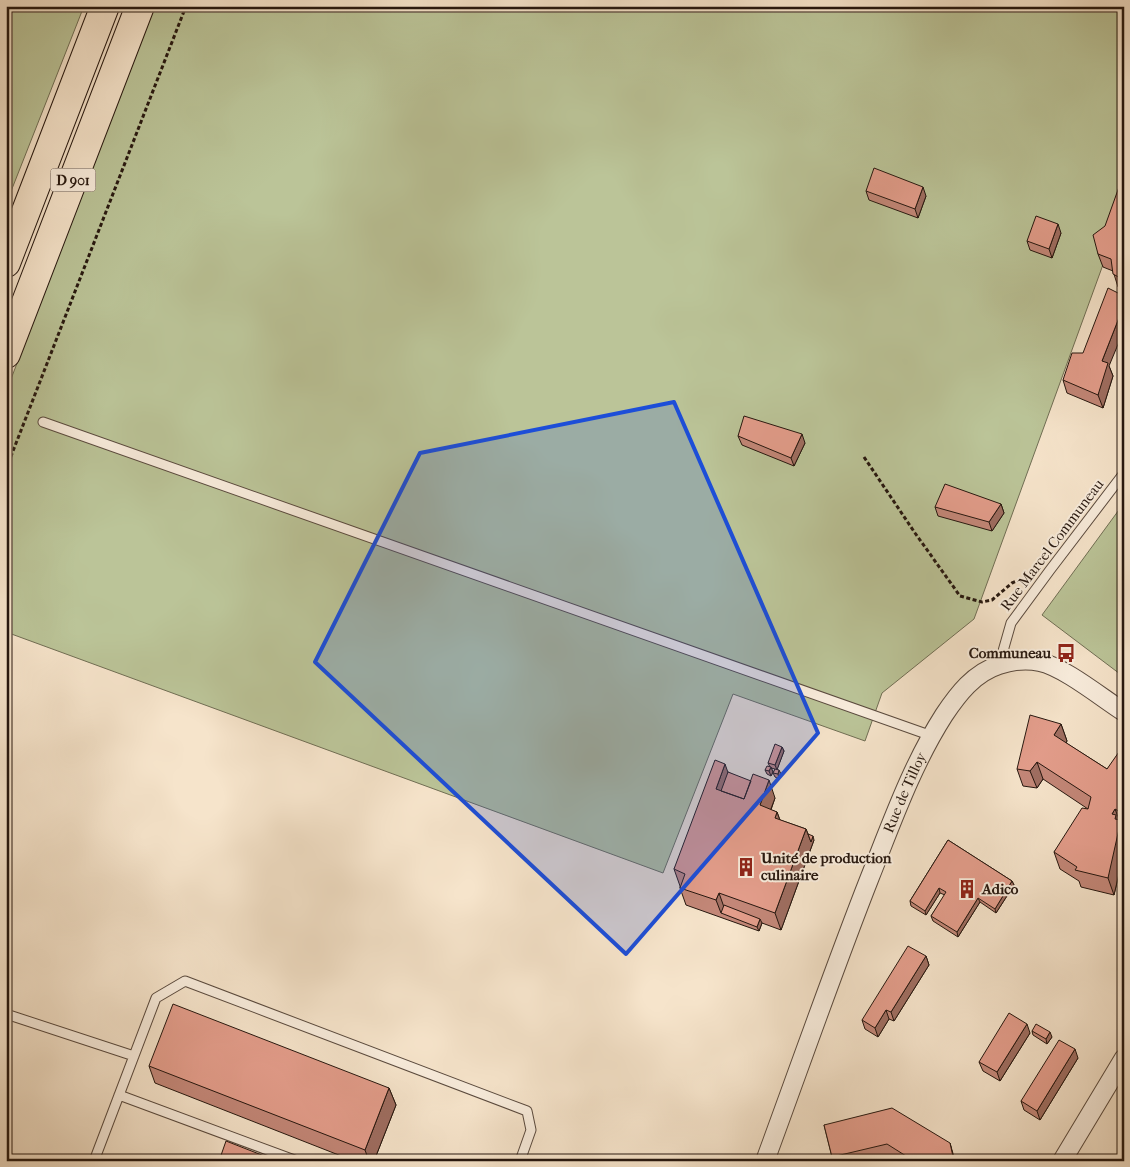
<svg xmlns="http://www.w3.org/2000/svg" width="1130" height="1167" font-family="'IM FELL French Canon',serif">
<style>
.green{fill:#bbc498;stroke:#706e54}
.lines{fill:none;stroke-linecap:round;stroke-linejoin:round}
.lane-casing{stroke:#5a4a3e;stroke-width:11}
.street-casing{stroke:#5a4a3e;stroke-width:20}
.primary-casing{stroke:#26170f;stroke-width:30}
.path{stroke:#26170f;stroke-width:3;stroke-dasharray:4 2.5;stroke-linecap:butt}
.lane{stroke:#f9eddd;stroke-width:9}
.street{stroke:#f9eddd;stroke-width:18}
.primary{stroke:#f6e4cb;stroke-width:28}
.wall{fill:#c38778;stroke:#26170f}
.shaded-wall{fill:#9f6e61;stroke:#26170f}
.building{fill:#e39d8b;stroke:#26170f}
.marked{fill:#1d4ed8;fill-opacity:0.2;stroke:#1d4ed8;stroke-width:4;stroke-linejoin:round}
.labels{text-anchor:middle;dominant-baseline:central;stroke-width:4;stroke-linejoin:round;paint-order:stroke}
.shield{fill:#f9eddd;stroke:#65574d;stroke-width:1}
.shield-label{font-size:14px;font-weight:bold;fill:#26170f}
.street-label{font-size:15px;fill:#26170f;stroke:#f9eddd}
.poi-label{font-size:15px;font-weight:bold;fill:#26170f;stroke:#f9eddd;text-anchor:start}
</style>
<rect width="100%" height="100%" fill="#f6e4cb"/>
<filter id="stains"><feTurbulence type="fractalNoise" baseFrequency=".004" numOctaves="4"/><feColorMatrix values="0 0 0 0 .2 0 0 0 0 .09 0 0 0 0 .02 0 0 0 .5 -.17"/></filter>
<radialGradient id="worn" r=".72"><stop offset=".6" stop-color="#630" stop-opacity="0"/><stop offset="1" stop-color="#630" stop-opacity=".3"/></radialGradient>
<!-- green -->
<path class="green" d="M6 6H84L6 204Z
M154 6H1124V207L974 619 882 693 865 741 733 694 663 873 6 632V392Z
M1124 503V677L1042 615Z"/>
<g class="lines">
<!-- lane casing -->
<g class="lane-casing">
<path id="lane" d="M43 422 932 736
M999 665 1011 623 1050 570 1124 473
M6 1014 134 1056
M119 1095 297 1161
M94 1161 156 998 185 981 527 1111 531 1130 520 1161"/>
</g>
<!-- street casing -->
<g class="street-casing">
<g id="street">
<path id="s1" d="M765 1161C800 1066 833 971 870 877 892 822 912 765 944 715 958 694 974 673 999 665 1011 661 1027 659 1040 662 1064 667 1102 698 1124 712"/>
<path d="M1062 1161 1124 1058"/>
</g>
</g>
<!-- primary casing -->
<g class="primary-casing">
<path id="primary" d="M6 263 105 6
M6 354 140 6"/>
</g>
<!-- path -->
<path class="path" d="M864 457 915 533 960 596 982 602 992 600 1012 583 1024 578
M6 469 186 6"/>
<!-- lane -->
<use href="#lane" class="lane"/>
<!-- street -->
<use href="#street" class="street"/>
<!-- primary -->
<use href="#primary" class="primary"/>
</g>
<!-- wall -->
<path class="wall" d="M1124 173V290L1118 287 1113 271 1103 267 1098 254Z
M866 191 926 196 918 218 869 200Z
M1061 233 1052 258 1030 250 1027 241Z
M1109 366 1113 376 1103 408 1067 393 1063 380Z
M738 436 805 443 794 466 742 445Z
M1001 504 1004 513 992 531 938 516 935 507Z
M1061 724 1067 741 1066 743 1107 769 1124 751V852L1114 895 1081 887 1079 881 1060 869 1054 852 1088 809 1043 779 1037 788 1023 786 1017 769Z
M782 747 784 751 777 769 781 774 779 779 775 777 773 773 775 769 771 768 773 772 771 776 767 774 765 770 770 767 768 763Z
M728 772 775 798 771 810 777 812 780 820 806 829 808 834 814 840 781 930 762 923 759 931 686 905 680 888V886L674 869Z
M948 840 1012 881 1014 885 996 913 980 902 958 937 933 921 931 916 945 895 940 893 926 915 911 906 910 901Z
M926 956 929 965 894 1021 889 1019 878 1037 865 1029 862 1020Z
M1032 1031 1052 1037 1047 1044 1033 1035Z
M1030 1033 1000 1081 983 1071 979 1062Z
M1078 1058 1040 1120 1024 1110 1021 1101Z
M149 1066 389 1088 396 1105 374 1161H354L155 1083Z
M824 1125 954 1157 955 1161H898L891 1157 875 1161H833Z"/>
<!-- shaded-wall -->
<path class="shaded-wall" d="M923 187 926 196 918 218 915 209Z
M1058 224 1061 233 1052 258 1049 249Z
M1124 305V330L1109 366 1113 376 1103 408 1098 395 1102 361Z
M802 434 805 443 794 466 791 458Z
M1001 504 1004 513 992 531 989 522Z
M1061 724 1067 741 1060 752 1054 735Z
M782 747 784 751 777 770 775 765Z
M1037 762 1043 779 1037 788 1030 771Z
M725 764 731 781 725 799 716 789Z
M771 767 773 772 771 776 769 771Z
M779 770 781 774 779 779 778 774Z
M769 780 775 798 766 822 760 805Z
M1115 809 1120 822 1121 820 1124 828V852L1114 895 1108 878 1112 814Z
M777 812 783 829 775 818Z
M806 829 811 842 813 836 814 840 781 930 775 913Z
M1012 881 1014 885 996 913 995 909Z
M939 888 940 893 926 915 925 911Z
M719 893 725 910 721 913 716 900Z
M978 898 980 902 958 937 957 932Z
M760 919 762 923 759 931 757 927Z
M926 956 929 965 894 1021 891 1012Z
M886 1010 889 1019 878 1037 875 1028Z
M1027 1024 1030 1033 1000 1081 997 1072Z
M1050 1032 1052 1037 1047 1044 1046 1039Z
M1075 1049 1078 1058 1040 1120 1037 1111Z
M389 1088 396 1105 374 1161H369L365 1150Z
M950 1143 954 1157 955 1161H954Z"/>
<!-- building -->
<path class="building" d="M874 168 923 187 915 209 866 191Z
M1124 173V280L1113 274 1111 259 1098 254 1093 235 1105 226Z
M1036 216 1058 224 1049 249 1027 241Z
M1108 288 1124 296V305L1102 361 1108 363 1098 395 1063 380 1072 353H1083Z
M744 416 802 434 791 458 738 436Z
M945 484 1001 504 989 522 935 507Z
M1030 715 1061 724 1054 735 1107 769 1121 749 1124 751V814L1115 809 1112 814 1116 815 1115 819 1121 820 1108 878 1075 870 1077 867 1054 852 1082 808 1088 809 1091 797 1037 762 1030 771 1017 769Z
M775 744 782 747 775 765 768 763Z
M715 760 725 764 716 789 744 799 753 774 769 780 760 805 777 812 775 818 806 829 775 913 719 893 716 900 680 888 685 874 674 869Z
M767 766 771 767 769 771 765 770Z
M775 769 779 770 778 774 773 773Z
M728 772 751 781 744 799 721 791Z
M808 834 813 836 811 842Z
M948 840 1012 881 995 909 978 898 957 932 931 916 946 892 939 888 925 911 910 901Z
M724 905 760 919 757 927 721 913Z
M908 946 926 956 891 1012 886 1010 875 1028 862 1020Z
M173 1004 389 1088 365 1150 149 1066Z
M1009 1013 1027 1024 997 1072 979 1062Z
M1036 1024 1050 1032 1046 1039 1032 1031Z
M1059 1040 1075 1049 1037 1111 1021 1101Z
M892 1108 950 1143 954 1161H914L887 1144 832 1157 824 1125Z
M226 1141 277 1161H219Z
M6 1158 14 1161H6Z
M545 1158 553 1161H544Z"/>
<!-- marked area -->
<path class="marked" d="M674 402 818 733 626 954 315 662 420 453Z"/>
<!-- icons -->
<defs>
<g id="bus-bare" transform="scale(1.5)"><path d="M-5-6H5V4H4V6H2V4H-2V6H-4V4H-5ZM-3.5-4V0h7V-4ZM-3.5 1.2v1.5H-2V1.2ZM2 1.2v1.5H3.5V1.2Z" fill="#8f2418" stroke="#f9eddd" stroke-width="2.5" paint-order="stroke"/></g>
<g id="building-bare" transform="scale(1.5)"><path d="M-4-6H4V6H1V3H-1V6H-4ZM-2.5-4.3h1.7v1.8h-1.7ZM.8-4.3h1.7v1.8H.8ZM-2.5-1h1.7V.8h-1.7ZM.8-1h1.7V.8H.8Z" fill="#8f2418" stroke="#f9eddd" stroke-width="2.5" paint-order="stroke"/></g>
</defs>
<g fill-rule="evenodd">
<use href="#bus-bare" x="1066" y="653"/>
<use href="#building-bare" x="746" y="867"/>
<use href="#building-bare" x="967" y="889"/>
</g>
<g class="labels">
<!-- shield labels -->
<rect class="shield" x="50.5" y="168.5" width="45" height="23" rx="4"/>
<g class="shield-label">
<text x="73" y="180">D 901</text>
</g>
<!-- street labels -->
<g class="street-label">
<text transform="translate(1052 545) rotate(-53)">Rue Marcel Communeau</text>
<text stroke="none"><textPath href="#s1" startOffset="394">Rue de Tilloy</textPath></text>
</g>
<!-- poi labels -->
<g class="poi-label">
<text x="1051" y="653" text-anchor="end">Communeau</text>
<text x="761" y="858">Unité de production<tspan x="761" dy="17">culinaire</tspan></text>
<text x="982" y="889">Adico</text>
</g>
</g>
<!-- margin -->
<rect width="1130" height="1167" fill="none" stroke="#f6e4cb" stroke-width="25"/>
<rect x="8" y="8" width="1115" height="1152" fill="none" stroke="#26170f" stroke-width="2.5"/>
<rect x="12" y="12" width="1105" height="1142" fill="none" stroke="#26170f"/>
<rect width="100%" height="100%" filter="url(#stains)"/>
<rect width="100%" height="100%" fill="url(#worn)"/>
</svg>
